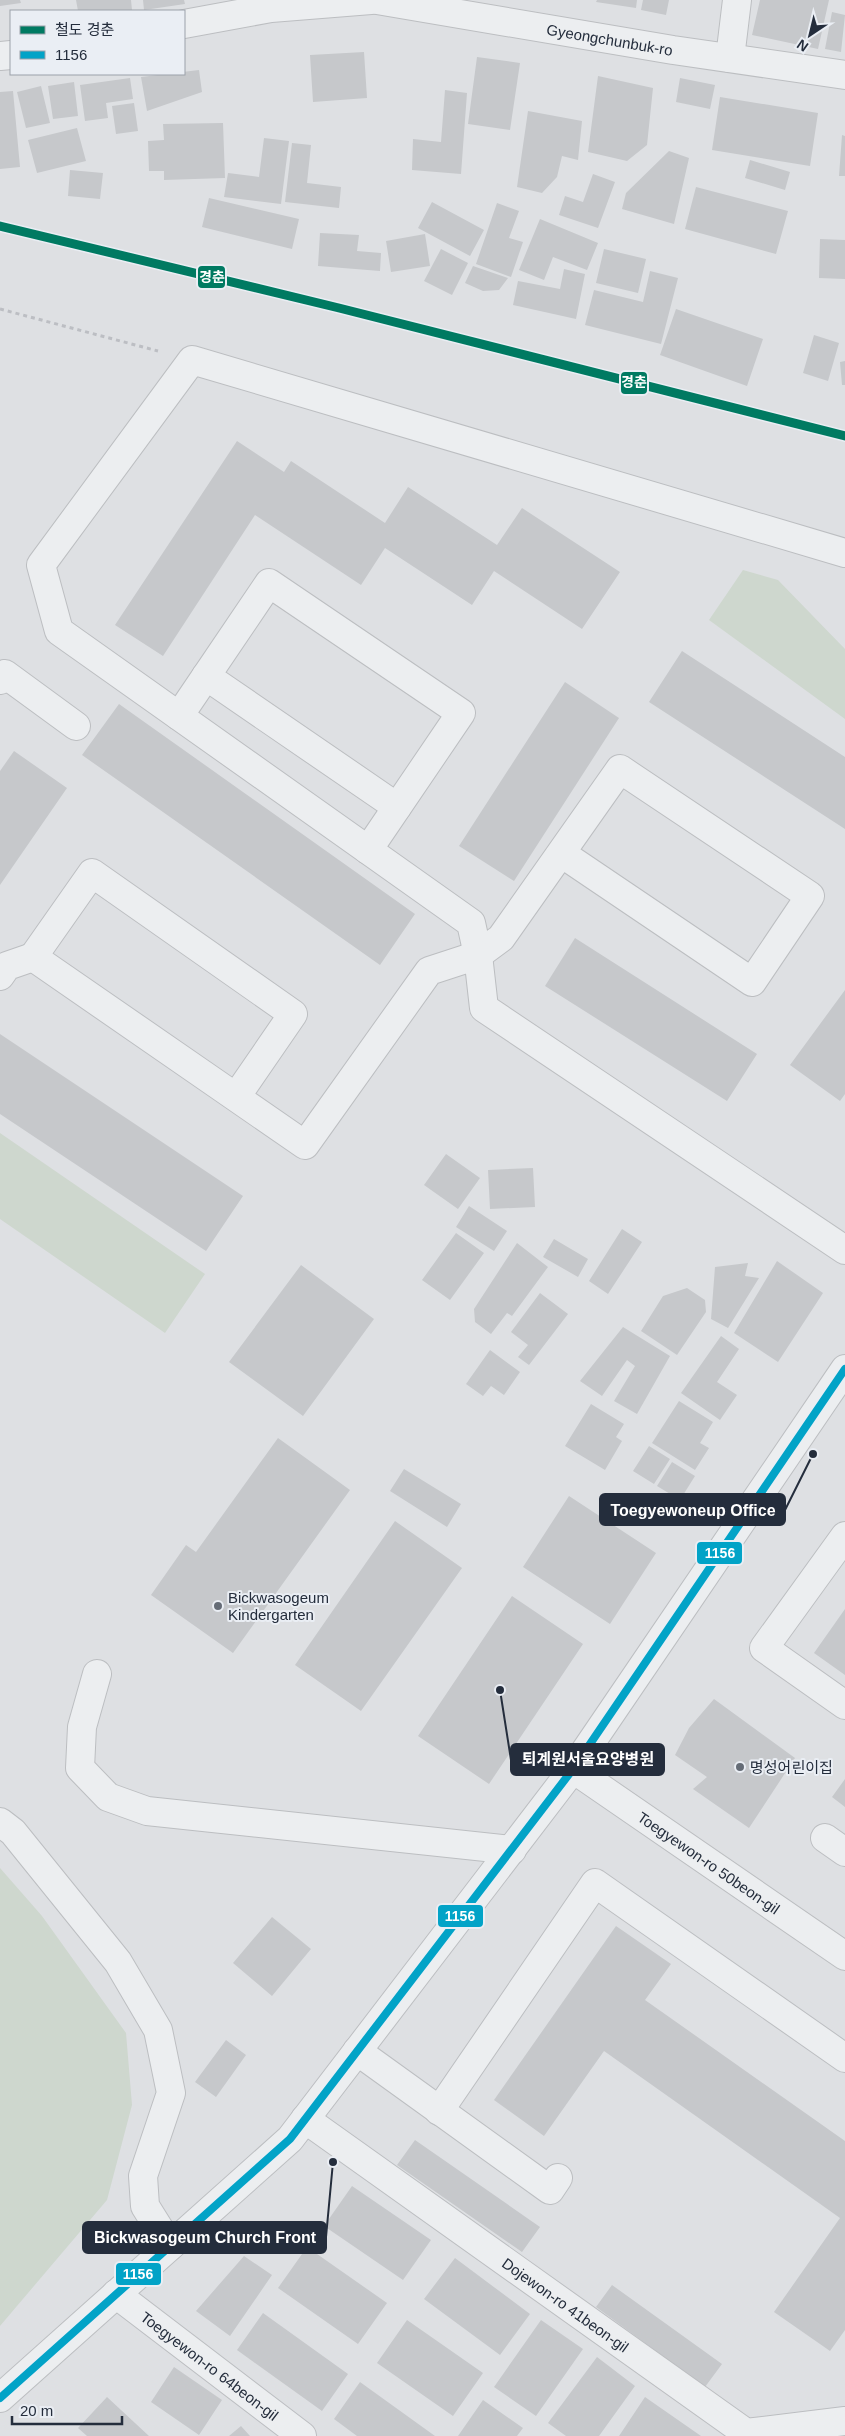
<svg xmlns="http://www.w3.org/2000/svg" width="845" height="2436" font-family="Arial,'Noto Sans KR',sans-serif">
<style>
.green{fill:#ced7ce}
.building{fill:#c6c8cb}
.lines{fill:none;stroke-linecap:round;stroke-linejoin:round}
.minor-casing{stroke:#bcbec1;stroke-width:30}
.path{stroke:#bcbec3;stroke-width:3;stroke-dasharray:4 4;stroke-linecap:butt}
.minor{stroke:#eceef0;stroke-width:28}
.bus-1-casing{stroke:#eaeef4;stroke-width:11}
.bus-1{stroke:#02a3c7;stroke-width:8}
.rail-1-casing{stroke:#eaeef4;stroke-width:12}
.rail-1{stroke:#007a62;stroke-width:9}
.poi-dot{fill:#656c76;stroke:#eaeef4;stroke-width:2}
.labels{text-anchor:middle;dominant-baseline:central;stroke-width:4;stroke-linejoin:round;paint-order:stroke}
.street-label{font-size:15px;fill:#242d3c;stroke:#eaeef4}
.poi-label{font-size:15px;fill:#242d3c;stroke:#eaeef4;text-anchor:start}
.leader{fill:none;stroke:#242d3c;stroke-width:2}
.callout-dot{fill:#242d3c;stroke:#eaeef4;stroke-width:2}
.callout{fill:#242d3c;stroke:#242d3c;stroke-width:2}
.callout-label{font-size:16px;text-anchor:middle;font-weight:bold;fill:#fff}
.line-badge{stroke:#eaeef4;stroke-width:2}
.badge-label{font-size:14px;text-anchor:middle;font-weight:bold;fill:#fff}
</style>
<rect width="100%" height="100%" fill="#dee0e3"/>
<!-- green -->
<path class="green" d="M743 570 778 580 845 649V719L709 620Z
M0 1133 205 1274 165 1333 0 1219Z
M0 1868 42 1916 126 2033 132 2105 107 2200 0 2326Z"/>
<!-- building -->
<path class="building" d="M0 0H20L21 3 0 6Z
M76 0H131L132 10 78 11Z
M143 0H184L185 4 144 10Z
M597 0H637L636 8 596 2Z
M643 0H669L666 15 641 10Z
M760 0H829L818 49 752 35Z
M832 12 845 15 841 52 825 49Z
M364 52 367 98 313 102 310 55Z
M477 57 520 63 510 130 468 124Z
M199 70 202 92 147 111 141 77Z
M598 76 653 88 647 145 627 161 588 152Z
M130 78 133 99 106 103 108 118 85 121 80 85Z
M680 78 715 85 710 109 676 102Z
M74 82 78 116 53 119 48 86Z
M41 86 50 123 26 128 17 92Z
M445 90 467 93 461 174 412 170 413 139 441 142Z
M13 91 20 167 0 169V92Z
M720 97 818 113 810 166 712 150Z
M134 103 138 131 116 134 112 106Z
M528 111 582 121 578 160 562 156 557 177 542 193 517 187Z
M223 123 225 178 164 180V171H149L148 141 164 140 163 124Z
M77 128 86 161 37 173 28 140Z
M842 135 845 136V176H839Z
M264 138 289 141 281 204 224 197 228 173 259 177Z
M292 143 311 145 307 183 341 187 339 208 285 202Z
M669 151 689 158 674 224 622 209 626 193Z
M750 160 790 172 785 190 745 178Z
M70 170 103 173 100 199 68 196Z
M593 174 615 182 598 228 559 215 565 196 583 202Z
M696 187 788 211 776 254 685 229Z
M209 198 299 219 292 249 202 227Z
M432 202 484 230 470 256 418 228Z
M497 203 519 211 509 238 523 242 511 277 476 264Z
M540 219 598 243 587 270 553 257 544 280 519 270Z
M320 233 359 235 357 251 381 253 380 271 318 266Z
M425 234 430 266 391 272 386 241Z
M820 239 845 240V279L819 278Z
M441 249 468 263 452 295 424 281Z
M604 249 646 259 638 293 596 283Z
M473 266 508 278 499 290 483 291 465 283Z
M564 269 585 274 576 319 513 305 518 281 560 289Z
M650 271 678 278 661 344 585 325 594 290 643 302Z
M676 309 763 339 747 386 660 355Z
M814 335 839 343 828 381 803 373Z
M845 361V385H842L840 362Z
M237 441 284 472 291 461 385 523 408 487 497 545 522 508 620 572 582 629 494 571 472 605 385 548 361 585 255 515 163 656 115 625Z
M682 651 845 757V829L649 702Z
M565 682 619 718 514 881 459 846Z
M119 704 415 914 380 965 82 755Z
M14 751 67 788 0 885V771Z
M575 938 757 1054 727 1101 545 986Z
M845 990V1094L840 1101 790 1065Z
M0 1034 243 1196 206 1251 0 1114Z
M446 1154 480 1178 458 1209 424 1185Z
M533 1168 535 1207 490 1209 488 1170Z
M469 1206 507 1231 494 1251 456 1227Z
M622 1229 642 1242 608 1294 589 1281Z
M456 1233 484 1253 450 1300 422 1280Z
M554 1239 588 1259 578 1277 543 1257Z
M517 1243 548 1267 512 1316 507 1313 491 1334 475 1322 474 1309Z
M777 1261 823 1293 778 1362 734 1333Z
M748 1263 745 1276 759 1278 728 1328 711 1319 715 1267Z
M301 1265 374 1319 303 1416 229 1362Z
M687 1288 705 1300 706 1312 677 1355 641 1331 663 1296Z
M540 1293 568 1314 529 1365 518 1357 528 1345 511 1332Z
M623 1327 670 1356 637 1414 614 1401 635 1366 627 1360 602 1396 580 1381Z
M721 1336 739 1349 717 1382 737 1395 720 1420 681 1393Z
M490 1350 520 1372 504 1395 491 1386 483 1396 466 1384Z
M679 1401 713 1422 700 1443 709 1448 695 1470 652 1443Z
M591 1404 624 1424 616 1437 622 1441 605 1470 565 1446Z
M278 1438 350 1490 233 1653 151 1595 186 1545 196 1552Z
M649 1446 670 1459 654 1484 633 1471Z
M672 1462 695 1476 680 1500 657 1486Z
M404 1469 461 1504 447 1527 390 1491Z
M569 1496 656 1553 610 1624 523 1567Z
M395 1521 462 1568 361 1711 295 1665Z
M512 1596 583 1644 489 1784 418 1736Z
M845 1609V1675L814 1653Z
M714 1699 795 1758 749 1828 693 1789 707 1777 675 1755 689 1728Z
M845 1779V1807L832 1797Z
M272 1917 311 1949 272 1996 233 1963Z
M616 1926 671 1964 645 2000 845 2141V2330L830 2351 774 2312 840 2218 604 2051 544 2136 494 2100Z
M226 2040 246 2055 216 2097 195 2082Z
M415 2140 540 2227 522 2252 397 2165Z
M352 2186 431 2240 403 2280 324 2226Z
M307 2247 387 2303 358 2344 278 2288Z
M244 2256 272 2275 230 2336 196 2311Z
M455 2258 530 2314 500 2355 424 2299Z
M612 2285 722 2364 705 2387 596 2307Z
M263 2313 348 2374 322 2411 237 2350Z
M407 2320 483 2373 453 2416 377 2363Z
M541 2320 583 2349 536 2416 494 2387Z
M597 2357 635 2386 599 2436H566L548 2423Z
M174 2367 222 2400 199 2435 151 2402Z
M360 2382 435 2436H357L334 2419Z
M107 2397 149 2436H87L78 2428Z
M645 2397 701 2436H619Z
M483 2400 523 2428 517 2436H458Z
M241 2426 250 2436H229Z"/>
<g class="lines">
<!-- minor casing -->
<g class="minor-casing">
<g id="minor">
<path id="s1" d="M377 0 673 50 845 75"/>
<path d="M184 24 271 8 371 0"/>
<path d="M0 56 11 55"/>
<path d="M730 58 737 0"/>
<path d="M206 676 397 807"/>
<path d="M0 680 5 674 76 726"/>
<path d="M179 716 269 583 461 713 368 850"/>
<path d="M561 853 752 982 810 896 620 769 501 938 478 955 471 923 59 631 41 565 192 360 845 553"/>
<path d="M0 976 7 966 33 957"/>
<path d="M236 1097 293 1014 92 873 33 957 305 1145 429 971 478 955 484 1008 845 1250"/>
<path d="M845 1536 764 1648 845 1705"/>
<path d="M97 1674 82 1727 80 1768 108 1797 147 1811 512 1850"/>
<path id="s2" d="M573 1769 845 1956"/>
<path d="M0 1822 13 1832 118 1962 158 2030 171 2093 143 2176 145 2206 170 2246"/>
<path d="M825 1838 845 1852"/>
<path d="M357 2051 550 2190 558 2178"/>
<path d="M439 2111 595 1883 845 2058"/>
<path id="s3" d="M305 2119 746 2433 845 2421"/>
<path id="s4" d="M116 2294 302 2436"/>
<path d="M0 2398 290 2139 573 1769 845 1369"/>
</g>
</g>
<!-- path -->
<path class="path" d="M0 309 158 351"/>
<!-- minor -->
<use href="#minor" class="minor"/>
<!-- bus-1 casing -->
<g class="bus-1-casing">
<path id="bus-1" d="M0 2398 290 2139 573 1769 845 1369"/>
</g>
<!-- bus-1 -->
<use href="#bus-1" class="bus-1"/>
<!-- rail-1 casing -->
<g class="rail-1-casing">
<path id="rail-1" d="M0 226 339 308 845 436"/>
</g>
<!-- rail-1 -->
<use href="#rail-1" class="rail-1"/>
</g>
<!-- markers -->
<g class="poi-dot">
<circle cx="218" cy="1606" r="5"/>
<circle cx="740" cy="1767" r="5"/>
</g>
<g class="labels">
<!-- street labels -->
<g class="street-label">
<text stroke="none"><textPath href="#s1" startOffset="236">Gyeongchunbuk-ro</textPath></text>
<text stroke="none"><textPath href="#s2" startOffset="165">Toegyewon-ro 50beon-gil</textPath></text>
<text stroke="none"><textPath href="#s3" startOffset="320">Dojewon-ro 41beon-gil</textPath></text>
<text stroke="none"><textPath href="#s4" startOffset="118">Toegyewon-ro 64beon-gil</textPath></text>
</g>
<!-- poi labels -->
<g class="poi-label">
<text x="228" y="1597">Bickwasogeum<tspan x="228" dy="17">Kindergarten</tspan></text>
<text x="750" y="1767">명성어린이집</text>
</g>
</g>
<!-- callouts -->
<path class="leader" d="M813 1454L785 1510M500 1690L511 1760M333 2162L326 2237"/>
<g class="callout-dot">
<circle cx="813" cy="1454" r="5"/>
<circle cx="500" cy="1690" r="5"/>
<circle cx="333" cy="2162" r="5"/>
</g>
<g class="callout">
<rect x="600" y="1494" width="185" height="31" rx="5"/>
<rect x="511" y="1744" width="153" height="31" rx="5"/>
<rect x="83" y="2222" width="243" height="31" rx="5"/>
</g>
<g class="callout-label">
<text x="693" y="1516">Toegyewoneup Office</text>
<text x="588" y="1765">퇴계원서울요양병원</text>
<text x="205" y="2243">Bickwasogeum Church Front</text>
</g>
<g class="line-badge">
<rect x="197" y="265" width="29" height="24" rx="5" fill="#007a62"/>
<rect x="620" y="371" width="28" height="24" rx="5" fill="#007a62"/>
<rect x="696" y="1541" width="47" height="24" rx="5" fill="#02a3c7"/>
<rect x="437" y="1904" width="47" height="24" rx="5" fill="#02a3c7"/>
<rect x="115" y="2262" width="47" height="24" rx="5" fill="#02a3c7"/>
</g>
<g class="badge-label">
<text x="212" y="282">경춘</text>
<text x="634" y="387">경춘</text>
<text x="720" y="1558">1156</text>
<text x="460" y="1921">1156</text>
<text x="138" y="2279">1156</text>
</g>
<!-- legend -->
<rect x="10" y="10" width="175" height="65" fill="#eaeef4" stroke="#9ba1aa"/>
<rect x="20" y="26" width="25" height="8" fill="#007a62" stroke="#9ba1aa"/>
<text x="55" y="35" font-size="15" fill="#242d3c">철도 경춘</text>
<rect x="20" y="51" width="25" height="8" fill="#02a3c7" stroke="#9ba1aa"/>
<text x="55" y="60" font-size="15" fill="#242d3c">1156</text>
<!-- north arrow -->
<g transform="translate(810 35) rotate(215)" stroke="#eaeef4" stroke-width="4" paint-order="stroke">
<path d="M0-4L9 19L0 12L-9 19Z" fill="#242d3c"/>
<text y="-8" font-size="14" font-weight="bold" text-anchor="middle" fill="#242d3c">N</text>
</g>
<!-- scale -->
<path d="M12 2416v8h110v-8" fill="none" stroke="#242d3c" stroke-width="2.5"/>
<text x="20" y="2416" font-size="15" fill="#242d3c" stroke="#eaeef4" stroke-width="4" paint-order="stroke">20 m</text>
</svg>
